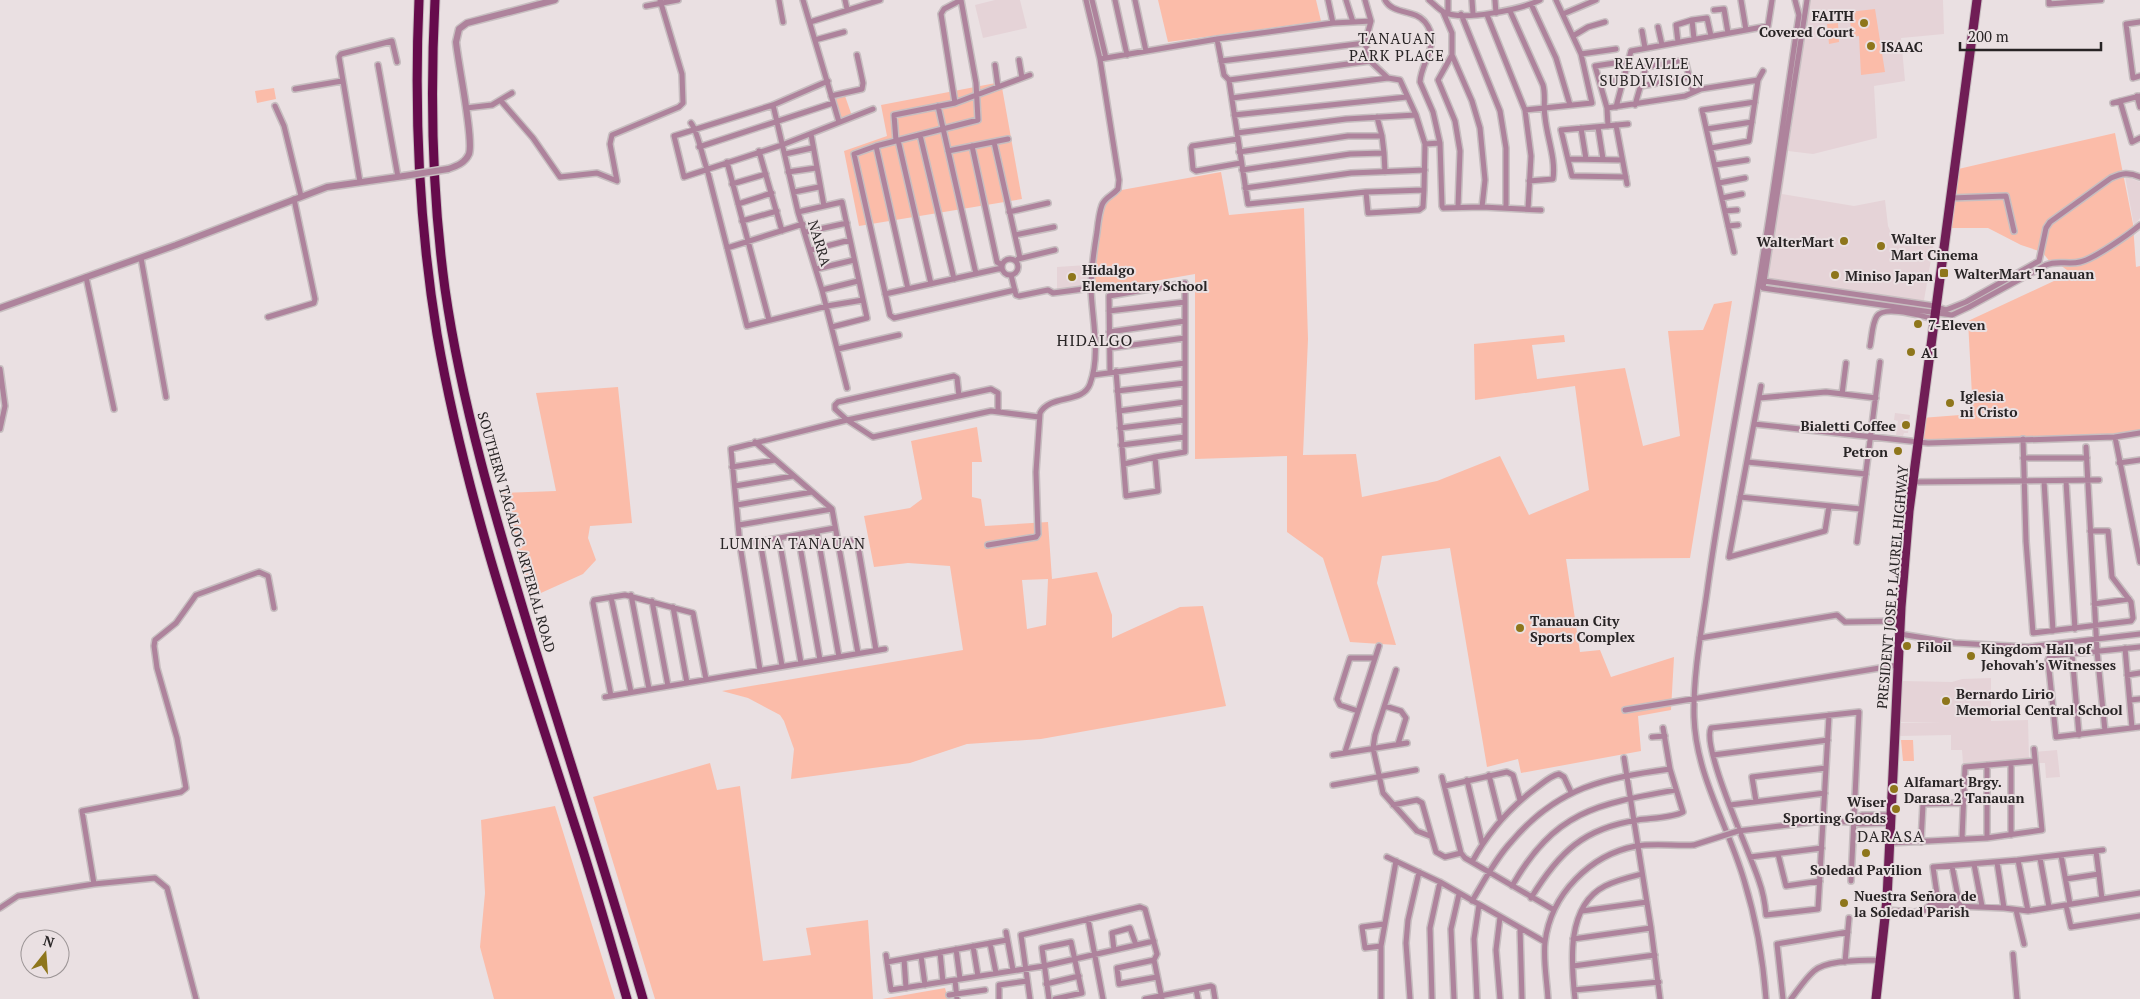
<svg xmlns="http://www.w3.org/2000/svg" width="2140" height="999" font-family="'PT Serif',serif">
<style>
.built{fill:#e5d3d7}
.green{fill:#fbbca9;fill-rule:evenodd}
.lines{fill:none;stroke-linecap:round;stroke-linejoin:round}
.minor-casing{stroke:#c7bec0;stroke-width:8}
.tertiary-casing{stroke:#c7bec0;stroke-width:9}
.trunk-casing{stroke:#c7bec0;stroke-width:11}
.motorway-casing{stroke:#c7bec0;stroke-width:11}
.minor{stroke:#ae839c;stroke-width:5}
.tertiary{stroke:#ae839c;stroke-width:6}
.trunk{stroke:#701e56;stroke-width:9}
.motorway{stroke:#660b4c;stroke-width:9}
.minor-bridge-casing{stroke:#c7bec0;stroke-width:8;stroke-linecap:butt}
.tertiary-bridge-casing{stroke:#c7bec0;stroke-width:9;stroke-linecap:butt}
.minor-bridge{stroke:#ae839c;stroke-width:5}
.tertiary-bridge{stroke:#ae839c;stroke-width:6}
.poi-dot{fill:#8e761b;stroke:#eae0e2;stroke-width:2}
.labels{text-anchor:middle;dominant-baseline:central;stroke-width:4;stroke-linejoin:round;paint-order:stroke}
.poi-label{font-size:14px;font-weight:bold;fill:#282425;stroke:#eae0e2;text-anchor:start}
.street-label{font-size:14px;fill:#282425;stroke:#eae0e2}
.neighbourhood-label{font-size:15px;letter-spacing:1px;fill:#282425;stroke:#eae0e2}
.quarter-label{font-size:16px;letter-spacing:1px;fill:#282425;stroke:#eae0e2}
</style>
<rect width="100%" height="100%" fill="#eae0e2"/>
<!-- built -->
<path class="built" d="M995 0H1020L1027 28 983 38 975 5Z
M1809 0H1943L1944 34 1901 38 1905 81 1874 86 1877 138 1813 154 1788 151 1782 194 1854 206 1885 200 1888 226 1891 233 1935 236 1922 312 1756 289 1779 150 1788 151Z
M2125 176 2140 182V218L2134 226Z
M1087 265V287L1057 290V267Z
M1895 413 1910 415 1908 433H1904L1903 436 1896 435 1898 421 1894 420Z
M1991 678V721L2028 720 2029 759 1963 763 1962 750H1951V735L1899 736V723L1941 722H1901L1902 681 1952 682 1962 679Z
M2057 750 2060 777 2046 778 2045 763H2035L2034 752Z"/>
<!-- green -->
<path class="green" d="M1158 0H1316L1321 21 1168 42Z
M1875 9 1885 72 1861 75 1859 36 1852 37 1849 12Z
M1838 23 1839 42 1829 44 1827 24Z
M1001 82 1022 199 859 226 844 151 887 136 881 105Z
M274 88 276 99 257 103 255 91Z
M845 96 852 116 841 119 835 99Z
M2115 133 2133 224 2136 267 2140 266V436C2066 444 1992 444 1918 442L1921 418 1973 414 1968 321 2071 273 2056 262 2051 263 2042 252 2021 245 1988 228H1947L1954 170Z
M1221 172 1229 215 1304 208 1308 339 1303 455 1356 454 1362 497 1437 481 1500 456 1529 515 1589 490 1575 386 1475 400 1474 344 1564 335 1565 342 1532 345 1537 379 1625 368 1643 446 1680 436 1668 331 1703 330 1714 304 1732 301 1690 558 1566 559 1580 652 1600 650 1611 677 1674 657 1671 710 1638 716 1641 751 1521 773 1518 759 1487 767 1450 548 1382 556 1377 583 1396 645 1350 642 1323 558 1287 532V456L1195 459V274L1103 290 1091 288 1102 204 1116 191Z
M618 387 632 523 590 526 588 538 596 560 583 574 532 597 501 493 556 491 536 393Z
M977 427 982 462H972V497L981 499 985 526 1048 522 1052 579 1097 572 1112 615V638L1180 607 1203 606 1226 706 1041 739 967 744 910 763 791 779 794 749 784 721 780 715 748 698 722 691 963 650 950 566 908 563 874 567 864 516 910 508 922 499 911 441ZM1048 579 1046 625 1027 629 1022 580Z
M1901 740H1913L1914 761H1903Z
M710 763 717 790 740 786 763 961 811 955 806 928 868 920 873 999H655L593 797Z
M555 806 615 999H494L480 947 485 893 481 820Z
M945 988 948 999H882Z"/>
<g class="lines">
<!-- minor casing -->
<g class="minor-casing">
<path id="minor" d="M779 0 783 22
M803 0 839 122
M845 0 847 9
M1092 0 1106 58
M1115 0 1127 55
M1135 0 1146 51
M1328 0 1333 23 1353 22 1346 0
M1365 0 1371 21 1365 43 1370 61 1388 78 1400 80 1416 115 1425 144 1440 143
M1385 0C1393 15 1415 9 1425 22 1442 43 1421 61 1420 82L1433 112 1440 143 1442 206 1443 208 1482 207 1541 210
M1429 0C1434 4 1439 10 1444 12 1462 22 1522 9 1540 0
M1472 0 1473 14
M1495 0 1496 13
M1741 0 1746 30
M1807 0 1763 288 1952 315 1969 307 2046 265C2058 260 2068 265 2080 262 2094 259 2128 235 2140 225
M2049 0V4L2101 0
M1531 4 1556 58 1570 105
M646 6 678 0
M1714 10 1724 9 1728 33
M1510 11 1543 85C1546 96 1543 106 1545 117 1547 138 1556 158 1553 179L1529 181
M1443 12 1452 33V55L1472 101 1480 128 1485 180 1482 207
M1448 14V0
M1461 14 1500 111 1506 148V208
M1563 14 1596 0
M1487 15 1525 110 1531 156 1528 209
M1692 20 1694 39
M810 22 880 0
M1353 22 1371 21
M2140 22 2126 24 2133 78 2140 76
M1658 27 1662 45
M1642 31 1645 48
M1573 36 1588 27 1605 22
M1217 39 1224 75 1229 80 1248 204 1366 192 1424 190 1425 144
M815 40 844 32
M1678 42 1676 25 1692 20 1707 18 1711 36
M1581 54 1616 49
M1452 55 1438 80 1455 121 1460 151 1458 207
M1100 59 1217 39 1333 23
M1019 60 1022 78
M1221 61 1365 43
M378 65 398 177
M995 65 998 87
M1229 80 1370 61
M828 81 773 105 674 136 684 177 782 145 873 109
M1600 82 1623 80
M1641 86 1689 77
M295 89 342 81
M831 96 862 89 863 83 857 55
M2137 96 2140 107
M1232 98 1388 78
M501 101 533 138 560 177 597 173 617 181 610 144 612 135 679 107 683 103 682 74 660 0
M2120 101 2132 142 2140 138
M955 103 941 14 944 9 961 0 976 83 978 120 876 146 854 154 890 315 894 318 1015 290
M2113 103 2140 96
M773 105 798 212 822 290 847 388
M1635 105 1646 67 1685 60 1693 92
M275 106 284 126 301 196
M938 106 976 274
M1616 107 1631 51 1768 26 1772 0
M466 108 492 105 512 93
M1607 108 1685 96 1701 89 1758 80 1763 71
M1525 110 1592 103 1581 54 1556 0
M1234 115 1407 97
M1377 117 1382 136
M691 123C698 132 702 156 707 169L747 326 827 306 863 300
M1616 125 1627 184
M1608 126 1607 108 1595 66 1628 61
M1598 127 1603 159
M1581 128 1586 159
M1707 129 1752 122
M1237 133 1346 119 1416 115
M811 134 824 206
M920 135 954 279
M1238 139 1192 146 1191 148 1193 169 1196 171 1241 163
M898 140 931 284
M896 141 894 115 955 103 1030 75
M994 142 1020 258
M876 146 908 289
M972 146 997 262 1002 265
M699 147 833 103
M1711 148 1749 141 1758 80
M759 151 782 231
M948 151 1008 139
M1239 152 1348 136H1382L1384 153
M785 154 812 148
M1568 159 1622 160
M727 162 769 320
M1715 165 1747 160
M1242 170 1350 154 1384 153 1385 172
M788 172 816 168
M1626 177 1572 176 1561 130 1628 124
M360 182 339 57 341 54 392 41 397 62
M1719 183 1745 178
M732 184 766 174
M1245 188 1351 173 1425 170
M794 192 819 187
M1366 192 1368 213 1419 210 1423 207 1424 190
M1722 198 1742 194
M1951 198 2006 196 2014 231
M738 204 772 193
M1725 211 1737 210
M798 212 842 202 867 318 832 327
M1009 212 1048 203
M742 221 777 211
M1728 226 1738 225
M806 232 847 223
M1015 235 1054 227
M727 248 803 224
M811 250 850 240
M1734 252 1702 110 1755 102
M141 258 166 397
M1018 259 1055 250
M1002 267a8 8 0 1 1 16 0a8 8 0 1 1-16 0Z
M817 269 854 260
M1011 275 1016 295 1019 296 1048 290 1053 293 1091 288
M86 277 114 409
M1764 281 1935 306 1946 310 1966 302 2039 261 2046 228 2050 222 2111 178C2122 173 2129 172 2140 177
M822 290 858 281
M885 294 1002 268
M1109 311 1185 302
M268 317 314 303 315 299 294 199
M1109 332 1185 321
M1870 346C1872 337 1872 323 1877 316 1884 305 1923 316 1934 319
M1110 348 1185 338
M838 349 899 335
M0 369 5 406 0 429
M1110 372 1109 296 1185 283V452L1155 457 1158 491 1126 496 1116 371
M1093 375 1185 363
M1761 386 1729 557 1825 531 1829 506
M1117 391 1185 383
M1842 394 1846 363
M959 396 957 378 954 376 838 402 835 405V409L847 420 873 437 991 411 1039 417
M1759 398 1826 392 1876 398
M1119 411 1185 402
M1754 424 1928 443 2115 437 2140 433
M1120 428 1185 420
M2115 437 2140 562
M2023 439 2026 541 2033 633 2131 621 2133 618 2131 602 2112 577 2108 531H2090
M755 442 832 509 858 653
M1121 445 1185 437
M2086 447 2097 651 2105 731
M2023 458H2087
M1747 462 1866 474
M2119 463 2140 460
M1124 464 1155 457
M732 467 775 460
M2044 481 2053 631
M2066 481 2075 629
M1913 482 2099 480
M735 486 793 476
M1740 497 1861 509
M737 505 812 492
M739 525 832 509
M817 532 839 657
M798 535 820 660
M779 538 801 663
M760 541 782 666
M838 541 857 540 876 650
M1857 542 1880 362
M740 545 835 528
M988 545 1036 537 1038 534 1036 472 1040 413C1050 394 1083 404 1090 384 1101 354 1092 319 1091 289 1091 270 1094 250 1097 232 1098 223 1099 213 1102 205 1105 197 1112 196 1118 189L1119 180 1100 59 1086 0
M631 595 649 689
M611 597 631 692
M652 601 668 686
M2094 604 2129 599
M673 607 687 683
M1900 634 1955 643 2028 647 2140 634
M1700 638 1837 615 1845 622 1900 621
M2140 647 2050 656 2048 660 2056 737 2140 727
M2125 648 2132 728
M2072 654 2079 735
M760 670 740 545 731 449 847 420 991 389 998 393V411
M1396 670 1375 735 1373 748 1383 793 1417 831 1430 836
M2127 675 2140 673
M611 696 593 603 594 600 625 595 693 613 706 679
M605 697 885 649
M2130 700 2140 699
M1385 706 1401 711 1406 718 1398 744
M1625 710 1898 665
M1358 711 1340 705 1337 699 1350 658H1375
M1829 715 1818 909 1766 915C1765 903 1763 892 1759 881 1751 855 1701 747 1711 728L1859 712 1851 881
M1652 737 1665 736
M1345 752 1379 646
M1333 755 1407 743
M1713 755 1828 740
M1624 758 1651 928 1660 999
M2011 763V835
M1489 775 1500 819
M1442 777 1461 853 1465 858 1554 910
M1467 780 1482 843
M1333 785 1416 770
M1445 786 1507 772 1513 775 1520 800
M1756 801 1752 777 1826 768
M1393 805 1417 800 1422 803 1436 852 1445 857 1461 853
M1730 805 1825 793
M1854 820 1862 815H1890
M1738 831 1823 821 1851 822 1861 824 1890 823
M1987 838V765
M1962 839 1965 767 2035 761
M1921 842 1923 804 1963 803
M1889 843 1987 838 2042 830 2034 749
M2096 851 2102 899
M1778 854 1786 886 1820 881
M2061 855 2070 904
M1387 857 1440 882 1545 942
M1750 857 1822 848
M2040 858 2049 907
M2018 860 2028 911
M1472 862C1488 832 1508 809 1536 788 1543 783 1550 776 1559 774L1564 777 1571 792
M1997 862 2004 908
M1974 864 1982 906
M1952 866 1960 907
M2066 879 2099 874
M94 884 82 811 181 792 186 788 177 738 157 668 154 646 155 640 176 623 196 595 259 572 268 576 274 608
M1512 886C1555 811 1596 804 1676 790
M1531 898C1559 852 1584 828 1638 820 1651 818 1672 818 1683 812L1670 769 1663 728
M1472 901C1484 881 1496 858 1512 841 1558 787 1604 778 1670 769
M2066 905 2071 927 2140 916
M0 908 18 896 94 884 155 878 167 888 196 999
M1939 908 1933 867 2018 860 2103 850
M1885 910 1914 912 1940 908
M1924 910 1930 905 2004 908 2028 911 2140 893
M2016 910 2024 944
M1582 911 1647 902
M1088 919 1103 999
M1520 928 1522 999
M1006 932 1013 970
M1573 939 1651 928
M990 943 996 973
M973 946 978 976
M1381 946 1365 948 1362 927 1384 924
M956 949 960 979
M1114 950 1112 933 1130 928 1136 945
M940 952 943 982
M2013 954 2017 999
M886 955 891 990 1044 966 1154 941
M921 956 925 985
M904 959 906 988
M1154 960 1117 968 1119 984 1157 977
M887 962 1007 940
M1845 962 1849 918
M1573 966 1655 955
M955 980 957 999
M1046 984 1079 976
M1196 989 1198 999
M1574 990 1659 982
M949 995 985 990
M999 999V985L1027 981
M1030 999 1021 935 1140 907 1145 909 1157 954 1154 960 1162 999
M1049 999 1042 948 1071 942 1082 993 1055 999
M1145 999 1211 986 1213 987 1215 999
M1381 999V946L1396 861
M1410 999 1406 943 1408 920 1419 872
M1432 999 1430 928 1440 882
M1454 999 1451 929 1459 894
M1477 999 1474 939 1479 905
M1500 999 1496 950 1500 917
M1548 999C1547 981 1543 960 1545 942 1551 894 1590 855 1636 846 1654 843 1675 846 1694 845
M1575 999C1571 962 1566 906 1605 886 1617 880 1630 877 1642 874
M1766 999C1763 958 1756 919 1744 880 1728 825 1696 776 1694 717 1693 676 1701 634 1707 592 1717 517 1731 443 1744 369 1766 252 1781 133 1799 15L1795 0
M1783 999 1777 944 1848 932
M1791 999C1798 990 1805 979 1814 971 1827 959 1863 961 1880 960"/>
</g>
<!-- tertiary casing -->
<g class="tertiary-casing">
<path id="tertiary" d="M448 169C457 166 465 163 469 154 474 139 458 64 456 42L459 29 467 23 555 0
M0 308 176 245 327 187 404 176"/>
</g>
<!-- trunk casing -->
<g class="trunk-casing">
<path id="trunk" d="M1876 999 1887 899 1901 607 1909 511 1977 0"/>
</g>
<!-- motorway casing -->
<g class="motorway-casing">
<path id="motorway" d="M419 0C414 112 419 224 437 334 466 502 523 664 575 826 594 883 610 941 627 999
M435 0C430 96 432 193 445 289 462 408 497 523 532 639 569 759 608 879 643 999"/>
</g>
<!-- minor -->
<use href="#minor" class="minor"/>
<!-- tertiary -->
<use href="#tertiary" class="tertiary"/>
<!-- trunk -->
<use href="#trunk" class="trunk"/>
<!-- motorway -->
<use href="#motorway" class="motorway"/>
<!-- minor-bridge casing -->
<g class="minor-bridge-casing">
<path id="minor-bridge" d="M1694 845 1738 831"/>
</g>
<!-- tertiary-bridge casing -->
<g class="tertiary-bridge-casing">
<path id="tertiary-bridge" d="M404 176 448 169"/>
</g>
<!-- minor-bridge -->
<use href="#minor-bridge" class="minor-bridge"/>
<!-- tertiary-bridge -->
<use href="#tertiary-bridge" class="tertiary-bridge"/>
</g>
<!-- markers -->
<g class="poi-dot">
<circle cx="1864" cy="23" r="5"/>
<circle cx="1871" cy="46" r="5"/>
<circle cx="1844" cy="241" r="5"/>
<circle cx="1881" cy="246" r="5"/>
<rect x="1939" y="268" width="10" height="10" rx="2.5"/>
<circle cx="1835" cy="275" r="5"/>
<circle cx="1072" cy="277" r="5"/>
<circle cx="1918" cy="324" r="5"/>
<circle cx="1911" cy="352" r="5"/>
<circle cx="1950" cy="403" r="5"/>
<circle cx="1906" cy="425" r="5"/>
<circle cx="1898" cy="451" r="5"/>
<circle cx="1520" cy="628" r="5"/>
<circle cx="1907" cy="646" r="5"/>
<circle cx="1971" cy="656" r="5"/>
<circle cx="1946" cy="701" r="5"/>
<circle cx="1894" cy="789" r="5"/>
<circle cx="1896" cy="809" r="5"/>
<circle cx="1866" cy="853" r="5"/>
<circle cx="1844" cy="903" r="5"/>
</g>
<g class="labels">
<!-- poi labels -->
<g class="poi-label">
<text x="1854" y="15" text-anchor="end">FAITH<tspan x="1854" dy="16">Covered Court</tspan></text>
<text x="1881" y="46">ISAAC</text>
<text x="1891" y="238">Walter<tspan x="1891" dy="16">Mart Cinema</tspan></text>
<text x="1834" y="241" text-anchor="end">WalterMart</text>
<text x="1082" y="269">Hidalgo<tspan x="1082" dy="16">Elementary School</tspan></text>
<text x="1954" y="273">WalterMart Tanauan</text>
<text x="1845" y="275">Miniso Japan</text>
<text x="1928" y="324">7-Eleven</text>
<text x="1921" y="352">A1</text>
<text x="1960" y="395">Iglesia<tspan x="1960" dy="16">ni Cristo</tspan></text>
<text x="1896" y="425" text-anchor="end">Bialetti Coffee</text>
<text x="1888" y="451" text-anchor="end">Petron</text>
<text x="1530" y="620">Tanauan City<tspan x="1530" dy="16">Sports Complex</tspan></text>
<text x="1917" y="646">Filoil</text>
<text x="1981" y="648">Kingdom Hall of<tspan x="1981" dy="16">Jehovah's Witnesses</tspan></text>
<text x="1956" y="693">Bernardo Lirio<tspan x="1956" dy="16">Memorial Central School</tspan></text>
<text x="1904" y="781">Alfamart Brgy.<tspan x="1904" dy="16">Darasa 2 Tanauan</tspan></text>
<text x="1886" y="801" text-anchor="end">Wiser<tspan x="1886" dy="16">Sporting Goods</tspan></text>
<text x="1866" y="869" text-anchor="middle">Soledad Pavilion</text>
<text x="1854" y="895">Nuestra Señora de<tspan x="1854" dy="16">la Soledad Parish</tspan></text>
</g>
<!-- street labels -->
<g class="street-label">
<text transform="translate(820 243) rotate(73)">NARRA</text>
<text transform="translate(517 532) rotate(74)">SOUTHERN TAGALOG ARTERIAL ROAD</text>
<text transform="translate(1892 587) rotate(-85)">PRESIDENT JOSE P. LAUREL HIGHWAY</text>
</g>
<!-- neighbourhood labels -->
<g class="neighbourhood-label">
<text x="1397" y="38">TANAUAN<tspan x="1397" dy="17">PARK PLACE</tspan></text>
<text x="1652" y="63">REAVILLE<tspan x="1652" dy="17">SUBDIVISION</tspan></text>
<text x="793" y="543">LUMINA TANAUAN</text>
</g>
<!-- quarter labels -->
<g class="quarter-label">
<text x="1095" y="340">HIDALGO</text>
<text x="1891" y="836">DARASA</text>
</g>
</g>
<!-- north arrow -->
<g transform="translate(45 954) rotate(17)"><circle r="24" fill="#eae0e2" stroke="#9c9596"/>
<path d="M0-4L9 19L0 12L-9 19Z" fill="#8e761b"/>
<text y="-8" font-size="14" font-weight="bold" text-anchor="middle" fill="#282425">N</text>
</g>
<!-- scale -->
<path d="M1960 42v8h141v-8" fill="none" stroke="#282425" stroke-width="2.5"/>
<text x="1968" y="42" font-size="15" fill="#282425" stroke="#eae0e2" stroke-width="4" paint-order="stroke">200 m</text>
</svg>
